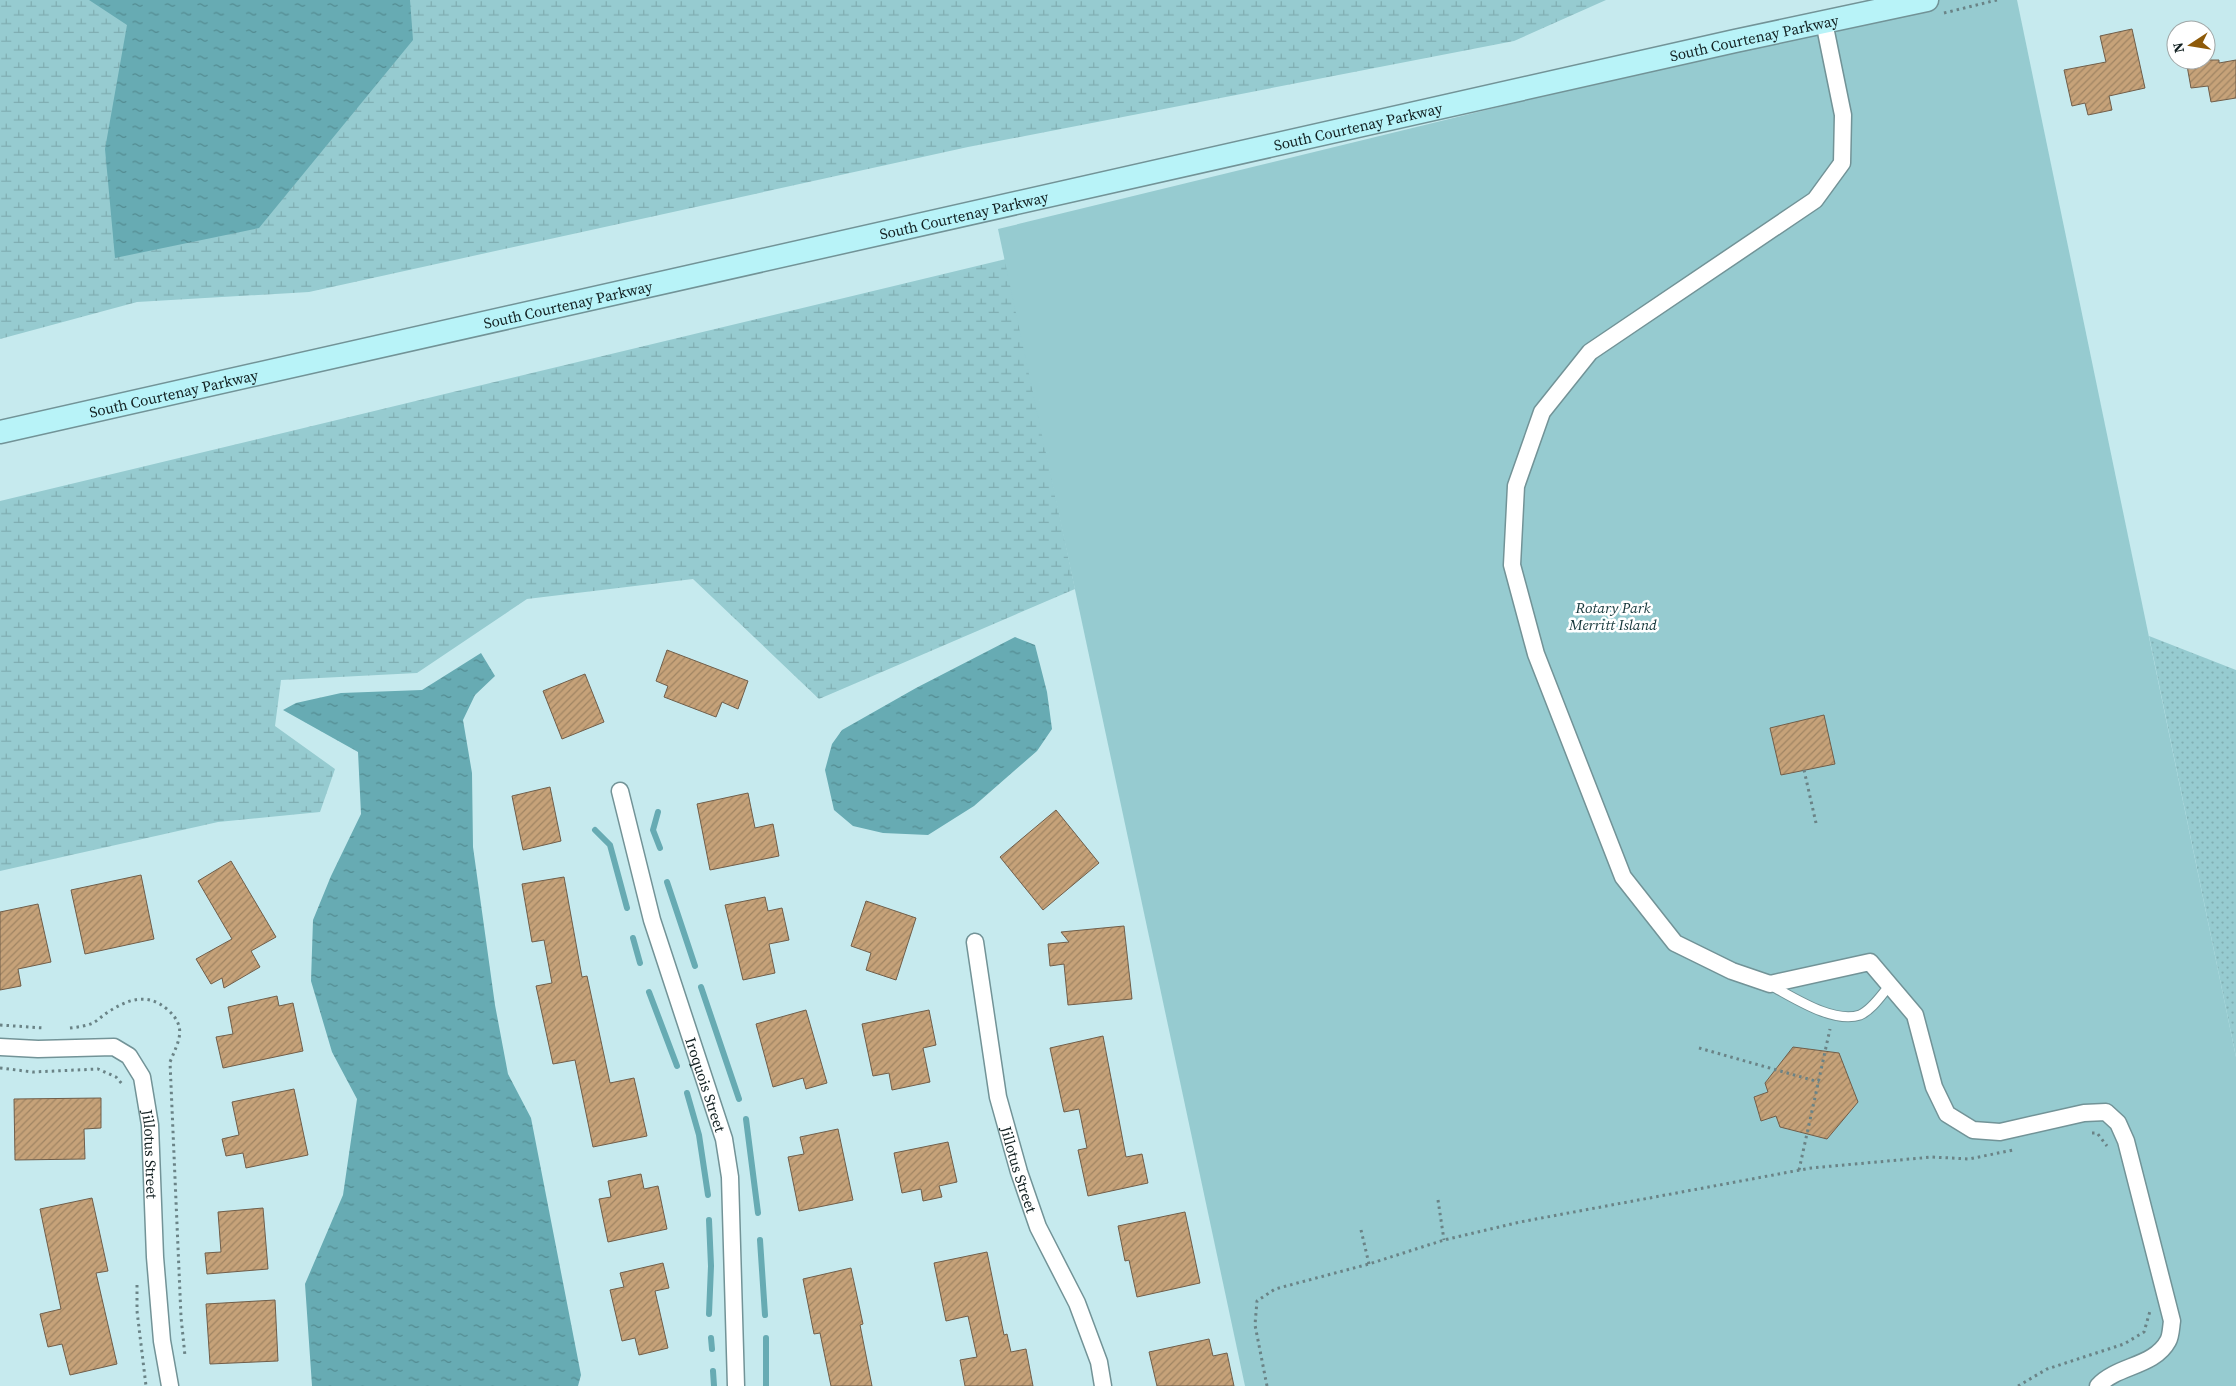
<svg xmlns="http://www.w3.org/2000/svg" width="2236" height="1386" font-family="'Source Serif 4',serif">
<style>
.grass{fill:url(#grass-dots)}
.wetland{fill:url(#wetland-marsh)}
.green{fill:#96cbd0}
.water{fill:url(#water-ripples)}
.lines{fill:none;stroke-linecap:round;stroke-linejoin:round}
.stream{stroke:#67abb3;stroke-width:6}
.building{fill:url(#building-hatch);stroke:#705e4a}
.lane-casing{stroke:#729397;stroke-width:11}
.street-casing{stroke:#729397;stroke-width:19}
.secondary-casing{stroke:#729397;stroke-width:25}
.path{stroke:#6a8386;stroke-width:3;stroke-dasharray:2.5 4;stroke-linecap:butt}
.lane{stroke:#fff;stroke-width:9}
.street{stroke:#fff;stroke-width:16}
.secondary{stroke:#b8f3f8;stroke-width:22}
.labels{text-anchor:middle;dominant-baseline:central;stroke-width:5;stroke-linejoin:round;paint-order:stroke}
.street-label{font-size:15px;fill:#122021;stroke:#fff}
.park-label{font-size:15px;font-style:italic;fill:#14363a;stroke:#fff}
</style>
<defs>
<pattern id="grass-dots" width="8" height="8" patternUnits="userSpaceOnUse" patternTransform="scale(1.25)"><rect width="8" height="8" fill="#96cbd0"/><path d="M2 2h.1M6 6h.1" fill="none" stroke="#80aeb2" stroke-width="1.8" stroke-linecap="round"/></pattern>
<pattern id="wetland-marsh" width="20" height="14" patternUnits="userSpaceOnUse" patternTransform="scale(1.25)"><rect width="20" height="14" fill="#96cbd0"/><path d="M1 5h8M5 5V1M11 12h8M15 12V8" fill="none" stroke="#80aeb2"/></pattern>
<pattern id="water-ripples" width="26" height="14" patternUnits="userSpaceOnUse" patternTransform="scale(1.25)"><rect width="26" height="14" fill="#67abb3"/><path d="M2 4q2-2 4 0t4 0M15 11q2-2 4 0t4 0" fill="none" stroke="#538b91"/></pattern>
<pattern id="building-hatch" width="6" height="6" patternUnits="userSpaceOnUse" patternTransform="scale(1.25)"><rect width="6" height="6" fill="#c6a279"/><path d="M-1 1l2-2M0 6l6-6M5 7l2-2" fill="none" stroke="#9f8463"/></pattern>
</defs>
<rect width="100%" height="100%" fill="#c6eaee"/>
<!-- grass -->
<path class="grass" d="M2149 636 2236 670V1057Z"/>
<!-- wetland -->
<path class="wetland" d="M0 0H1606L1514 41 968 147 309 292 137 302 0 339Z
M1006 259 1075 589 819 699 693 579 527 599 417 673 281 680 275 726 335 769 320 812 218 822 0 871V501Z"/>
<!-- green -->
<path class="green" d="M1938 0H2017L2236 1057V1386H1245L998 229Z"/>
<!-- water -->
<path class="water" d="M89 0H410L413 40 259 228 115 258 105 149 127 25Z
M1015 637 1035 645 1047 692 1052 729 1037 751 974 806 928 835 883 833 853 826 834 810 825 770 832 744 842 730 916 688Z
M481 653 495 676 475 695 463 720 472 773 473 847 495 1005 508 1074 531 1118 581 1375 578 1386H312L305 1284 343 1195 357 1099 332 1052 311 981 313 920 331 876 361 814 358 752 283 710 296 703 341 693 422 690Z"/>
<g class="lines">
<!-- stream -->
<path class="stream" d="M658 812 653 830 660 848
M595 830 610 845 627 908
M667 882 695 966
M633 938 640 963
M701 987 739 1099
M649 992 677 1066
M687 1093 699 1135 708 1195
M746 1119 758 1213
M709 1220 711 1266 709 1314
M760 1240 765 1315
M711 1338 712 1349
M766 1338V1386
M713 1371 714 1386"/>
</g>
<!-- building -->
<path class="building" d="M2132 29 2145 88 2109 96 2112 110 2088 115 2085 103 2072 106 2064 70 2106 62 2100 36Z
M2186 60H2219V63L2236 60V98L2211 102 2208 86 2191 88Z
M667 650 748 681 738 709 722 702 716 717 664 697 668 686 656 681Z
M585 674 604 722 562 739 543 691Z
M1824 715 1835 764 1781 775 1770 728Z
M550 787 561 841 523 850 512 796Z
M748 793 755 828 773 824 779 856 710 870 697 804Z
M1056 810 1099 863 1043 910 1000 857Z
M231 861 276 937 251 951 260 967 224 988 222 978 211 984 196 959 232 939 198 881Z
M141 875 154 939 85 954 71 890Z
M564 877 582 977 587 976 610 1083 634 1078 647 1136 593 1147 575 1060 553 1064 536 986 552 983 544 940 532 942 522 884Z
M765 897 768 911 782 908 789 940 769 944 775 973 743 980 725 905Z
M866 901 916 918 896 980 866 970 871 953 851 946Z
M38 904 51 962 18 969 21 986 0 990V912Z
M1124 926 1132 999 1068 1005 1064 964 1050 966 1048 944 1069 942 1061 932Z
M277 996 279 1006 293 1003 303 1051 223 1068 216 1037 233 1034 228 1007Z
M806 1010 827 1083 806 1089 803 1078 773 1087 756 1024Z
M929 1010 936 1045 923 1048 930 1082 892 1090 889 1073 873 1076 862 1024Z
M1103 1036 1126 1157 1142 1154 1148 1183 1088 1196 1078 1150 1087 1148 1079 1109 1064 1112 1050 1048Z
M1793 1047 1839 1053 1858 1102 1827 1139 1780 1127 1776 1116 1761 1121 1754 1097 1768 1092 1765 1083Z
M294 1089 308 1155 246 1168 243 1153 226 1156 222 1139 239 1135 232 1102Z
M101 1098V1128L84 1129 85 1159 15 1160 14 1099Z
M838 1129 853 1200 799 1211 788 1157 804 1154 800 1137Z
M948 1142 957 1182 939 1186 942 1197 923 1201 921 1189 902 1193 894 1153Z
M641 1174 644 1189 658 1186 667 1229 608 1242 599 1199 611 1197 608 1181Z
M92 1198 108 1271 96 1273 117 1364 70 1375 62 1344 48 1347 40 1314 61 1309 40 1209Z
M263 1208 268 1269 207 1274 205 1253 221 1252 218 1212Z
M1185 1212 1200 1283 1137 1297 1129 1260 1125 1261 1118 1226Z
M987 1252 1004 1335 1007 1334 1011 1352 1026 1349 1033 1386H965L960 1360 977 1357 968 1316 946 1321 934 1263Z
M663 1263 669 1288 655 1291 668 1348 639 1355 635 1338 622 1341 610 1290 624 1287 620 1273Z
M851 1268 863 1324 860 1325 872 1386H831L820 1333 814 1334 803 1279Z
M275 1300 278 1361 210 1364 206 1304Z
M1209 1339 1213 1356 1227 1353 1234 1386H1157L1149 1352Z"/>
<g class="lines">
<!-- lane casing -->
<g class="lane-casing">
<path id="lane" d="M1770 985C1793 997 1833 1024 1860 1015 1872 1010 1882 994 1890 985"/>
</g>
<!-- street casing -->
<g class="street-casing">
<g id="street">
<path d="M1824 22 1843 115 1842 163 1815 200 1590 352 1542 412 1516 486 1512 565 1536 654 1623 877 1675 943 1732 971 1770 984 1870 962 1915 1015 1934 1087 1947 1114 1973 1130 2000 1132 2084 1113 2106 1112 2118 1123 2126 1141 2172 1321C2171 1327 2171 1336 2168 1341 2154 1367 2117 1365 2098 1386"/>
<path id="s1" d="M620 791 652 920 724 1139 730 1177 736 1386"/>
<path id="s2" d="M975 942 998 1097 1019 1172 1038 1227 1077 1303 1099 1362 1103 1386"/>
<path id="s3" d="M0 1047 38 1049 114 1047 129 1056 142 1077 150 1125 155 1257 162 1341 170 1386"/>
</g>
</g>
<!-- secondary casing -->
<g class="secondary-casing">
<g id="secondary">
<path id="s4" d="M0 432 1735 41 1927 0"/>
</g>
</g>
<!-- path -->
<path class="path" d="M1944 13 1997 0
M1804 770 1816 823
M0 1025 44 1028
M70 1028C78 1027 86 1026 93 1023 97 1021 101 1017 105 1014 126 1000 147 991 168 1010 188 1028 178 1042 170 1062L181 1317 185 1356
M1699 1048 1819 1082
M0 1068 33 1072 98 1069 116 1077 123 1085
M2092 1133H2097L2107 1146
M1799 1170 1830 1029
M1438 1200 1444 1240
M1361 1230 1369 1264
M137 1285V1311L146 1386
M1267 1386 1255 1325 1257 1301 1275 1289 1369 1264 1444 1240 1520 1222 1811 1168 1932 1157 1969 1159 2013 1150
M2018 1386 2047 1369 2124 1344 2144 1332 2150 1311"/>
<!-- lane -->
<use href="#lane" class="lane"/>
<!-- street -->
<use href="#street" class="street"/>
<!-- secondary -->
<use href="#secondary" class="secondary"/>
</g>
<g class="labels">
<!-- street labels -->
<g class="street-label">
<text stroke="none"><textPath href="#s4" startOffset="1798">South Courtenay Parkway</textPath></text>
<text stroke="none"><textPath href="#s4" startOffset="1392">South Courtenay Parkway</textPath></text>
<text stroke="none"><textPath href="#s4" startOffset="988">South Courtenay Parkway</textPath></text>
<text stroke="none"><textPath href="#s4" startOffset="582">South Courtenay Parkway</textPath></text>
<text stroke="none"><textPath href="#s4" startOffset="178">South Courtenay Parkway</textPath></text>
<text stroke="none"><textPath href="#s1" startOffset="306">Iroquois Street</textPath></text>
<text stroke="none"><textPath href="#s3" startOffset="234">Jillotus Street</textPath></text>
<text stroke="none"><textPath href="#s2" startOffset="232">Jillotus Street</textPath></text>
</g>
<!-- park labels -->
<g class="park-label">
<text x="1613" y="607">Rotary Park<tspan x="1613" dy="17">Merritt Island</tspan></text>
</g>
</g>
<!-- north arrow -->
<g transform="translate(2191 45) rotate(258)"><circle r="24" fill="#ffffff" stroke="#a0a6a6"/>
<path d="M0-4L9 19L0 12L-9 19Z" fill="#8e5a09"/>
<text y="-8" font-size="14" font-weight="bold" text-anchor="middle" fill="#122021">N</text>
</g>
</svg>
